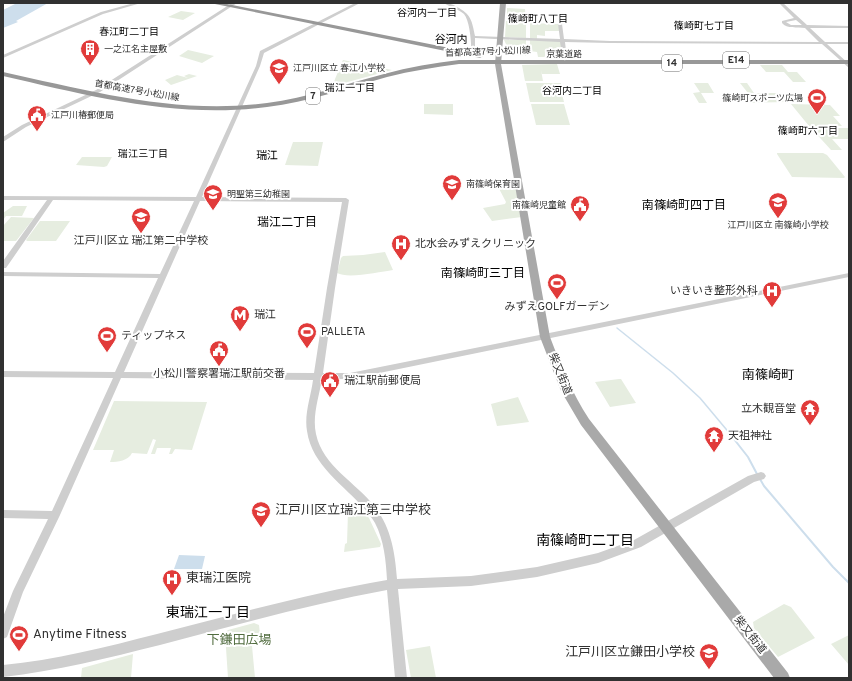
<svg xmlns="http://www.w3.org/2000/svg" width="852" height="681" font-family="Overpass,'Noto Sans JP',sans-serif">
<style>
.green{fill:#e6ede0}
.water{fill:#cddeec}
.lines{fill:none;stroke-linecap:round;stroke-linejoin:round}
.stream-far1{stroke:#cddeec;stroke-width:1.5}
.stream{stroke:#cddeec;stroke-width:2}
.minor{fill:#cecece;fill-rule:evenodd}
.major{fill:#a9a9a9;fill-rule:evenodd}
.highway{fill:#989898;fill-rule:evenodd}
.labels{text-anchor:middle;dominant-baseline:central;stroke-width:4;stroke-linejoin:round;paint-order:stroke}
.far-poi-label{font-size:9px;fill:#313131;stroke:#fff;text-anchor:start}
.far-street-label{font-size:9px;fill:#313131;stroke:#fff}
.far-neighbourhood-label{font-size:10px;fill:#000;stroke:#fff}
.shield{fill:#fff;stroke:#6f6f6f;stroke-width:1}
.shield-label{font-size:10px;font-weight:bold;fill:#313131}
.far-quarter-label{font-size:11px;fill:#000;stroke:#fff}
.poi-label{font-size:11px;fill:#313131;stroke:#fff;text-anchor:start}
.street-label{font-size:11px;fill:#313131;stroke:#fff}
.neighbourhood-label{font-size:12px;fill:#000;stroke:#fff}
.quarter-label{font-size:13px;fill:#000;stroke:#fff}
.near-poi-label{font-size:13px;fill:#313131;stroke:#fff;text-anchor:start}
.near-park-label{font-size:13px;fill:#516c3f;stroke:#fff}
.near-neighbourhood-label{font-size:14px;fill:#000;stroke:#fff}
</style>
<rect width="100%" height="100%" fill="#fff"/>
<!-- green -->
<path class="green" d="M507 8 525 9 526 21 507 19Z
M181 11 195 13 183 20 168 17Z
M506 21 526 23V38L505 37Z
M530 23 558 24 560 31H545V36L537 35V39L530 38Z
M504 40H526V56L505 54 506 44Z
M530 40 561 41 562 53 545 52V57H538L537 52 530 51Z
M188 50 214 56 202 63 179 56Z
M343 60 392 70 333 86 335 79Z
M557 64 560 74H542L541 70 543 81H525L522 65Z
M760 65H782L788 72H797L806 82H793L784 72H766Z
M189 74 197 76 171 85 165 80 177 75 188 78 184 76Z
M526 83H561V91L564 102H530Z
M694 83H708L714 93H701L707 103H699L693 93 700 92Z
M740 83H747L754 93H779L787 102 746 103 743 98 754 97 751 93H748Z
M424 104H453V115L424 114Z
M531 104H564L570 125H536Z
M791 104 830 105 840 116H833L842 126H809Z
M814 128H849V139H832L842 150H831L812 129Z
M293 142H323L318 166 285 165Z
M777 153H823L827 155 845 177 844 178 792 177 777 154Z
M82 157H112L107 166 104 167 76 165Z
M514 180 522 217 492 221 483 208 505 204 506 202 495 181Z
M13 206H27L22 216H6L3 220V213Z
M11 217 34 218 16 241H3V226Z
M40 221H70L56 241H27L26 240Z
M385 252 393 270C379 272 348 279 337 273L341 258 343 256 363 255Z
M619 379H621L636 403 610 407 595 382Z
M518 397 529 422 497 426 491 404Z
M114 401 207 402 192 450 175 449 172 454H169L171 448H157L155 454H151L156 440 153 439 147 454 132 453C128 461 118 462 110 462L114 450H93Z
M357 505 369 518 381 544 380 547 344 552 345 544 347 543 348 512Z
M784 604 791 607 815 638 778 657 754 628 753 622Z
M254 623 259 625 261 643 252 646 255 678H228L225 633 228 630Z
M849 635V665L831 644Z
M430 646 436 678H411L406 650Z
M133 654 131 678H81L82 668Z"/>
<!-- water -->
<path class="water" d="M17 3H48L16 21 18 22 3 28V10Z
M179 555 205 556 202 569H174Z"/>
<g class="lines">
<!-- stream-far1 -->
<path class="stream-far1" d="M617 328 673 373 700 398 731 435"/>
<!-- stream -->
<path class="stream" d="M730 434 748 457 757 474
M760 479 764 486 833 567 849 583"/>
<!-- minor -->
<path class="minor" d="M134 3H141L103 14 3 58V55L101 12Z
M232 3H237L100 92 26 127 3 142V137L22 125 96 90Z
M355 3H360L264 53 260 66 202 197 346 198 349 200 335 288 323 373H350L849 273V277L350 379H322C319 397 312 416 316 434 323 467 356 482 375 507 391 528 395 552 397 579L471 576 537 567 598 553 634 540 748 476 761 472 764 473 766 476 764 479 754 482 641 547 598 563 537 577 471 586 398 589 407 678H395L387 590C311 604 236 625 160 645 108 658 56 671 3 677V665C55 660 106 647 157 634 233 615 309 593 387 580 386 561 384 540 375 523 355 490 313 472 307 431 304 414 311 396 313 380L121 378 60 515 23 592 7 637 3 639V617L13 591 48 519 3 518V510L52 511 113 378 3 377V371L115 372 158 278 3 276V272L160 274 194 201 53 200 6 268H3V261L47 200H3V196L196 197 256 66 260 51ZM200 201 342 202 327 288 314 373 124 372Z
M444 3C449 3 452 4 457 7 471 14 472 21 475 36L560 39 558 24 560 23 562 24 564 39 610 41 819 42 805 28C797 27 787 29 782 23V21L794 18 779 3H783L807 25 849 26V28H810L825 42H849V44H827L849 64V68L822 44 610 43 565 42 567 59 565 60 563 59 560 42 475 38V55L473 56 471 55C472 46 470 21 464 14 458 9 450 7 444 3ZM796 20 802 25H791L786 22Z"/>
<!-- major -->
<path class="major" d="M500 3H506L501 64 550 337C561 366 572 393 589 419L788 673 790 678H774L581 425 561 391 540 337 495 64Z"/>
<!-- highway -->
<path class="highway" d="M210 3H222L480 54 483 56 480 58Z
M459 60H849V64H459C435 67 411 71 387 77 348 88 308 102 267 107 177 119 90 96 3 76V72C90 91 177 115 267 103 307 98 345 84 384 74 409 67 434 63 459 60Z"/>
</g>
<!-- icons -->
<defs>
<g id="building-pin" transform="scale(1)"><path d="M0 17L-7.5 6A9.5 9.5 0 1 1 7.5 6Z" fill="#e13b3a" stroke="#fff"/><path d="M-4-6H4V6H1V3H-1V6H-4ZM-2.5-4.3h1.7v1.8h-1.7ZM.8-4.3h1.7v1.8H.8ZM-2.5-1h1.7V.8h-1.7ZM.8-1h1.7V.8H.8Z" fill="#fff"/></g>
<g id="school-pin" transform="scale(1)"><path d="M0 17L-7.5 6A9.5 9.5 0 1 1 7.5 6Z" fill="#e13b3a" stroke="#fff"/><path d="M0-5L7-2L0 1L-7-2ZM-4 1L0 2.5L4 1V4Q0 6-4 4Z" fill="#fff"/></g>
<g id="stadium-pin" transform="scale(1)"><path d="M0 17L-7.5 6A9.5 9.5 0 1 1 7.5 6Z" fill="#e13b3a" stroke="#fff"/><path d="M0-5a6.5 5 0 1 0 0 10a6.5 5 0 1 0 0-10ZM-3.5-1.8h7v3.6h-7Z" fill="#fff"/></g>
<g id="civic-pin" transform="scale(1)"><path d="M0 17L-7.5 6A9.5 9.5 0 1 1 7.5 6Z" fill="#e13b3a" stroke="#fff"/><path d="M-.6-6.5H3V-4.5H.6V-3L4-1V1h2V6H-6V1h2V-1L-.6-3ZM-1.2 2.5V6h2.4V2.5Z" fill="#fff"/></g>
<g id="hospital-pin" transform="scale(1)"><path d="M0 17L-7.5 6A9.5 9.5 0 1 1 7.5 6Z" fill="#e13b3a" stroke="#fff"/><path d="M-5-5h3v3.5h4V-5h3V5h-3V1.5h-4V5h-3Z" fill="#fff"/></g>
<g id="metro-pin" transform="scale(1)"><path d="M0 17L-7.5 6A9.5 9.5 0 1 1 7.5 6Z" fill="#e13b3a" stroke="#fff"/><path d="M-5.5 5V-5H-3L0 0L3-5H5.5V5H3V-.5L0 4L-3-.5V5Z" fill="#fff"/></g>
<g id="temple-pin" transform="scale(1)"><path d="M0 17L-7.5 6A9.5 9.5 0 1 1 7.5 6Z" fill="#e13b3a" stroke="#fff"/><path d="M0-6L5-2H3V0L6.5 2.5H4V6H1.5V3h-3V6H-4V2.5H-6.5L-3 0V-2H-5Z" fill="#fff"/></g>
</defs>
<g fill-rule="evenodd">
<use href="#building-pin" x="90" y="49"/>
<use href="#school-pin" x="279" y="68"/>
<use href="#stadium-pin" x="817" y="98"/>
<use href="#civic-pin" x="37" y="115"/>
<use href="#school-pin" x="452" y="184"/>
<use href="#school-pin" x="213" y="194"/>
<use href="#school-pin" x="778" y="202"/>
<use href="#civic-pin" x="580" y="205"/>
<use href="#school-pin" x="141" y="217"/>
<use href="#hospital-pin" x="401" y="244"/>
<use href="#stadium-pin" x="557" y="283"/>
<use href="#hospital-pin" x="772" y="291"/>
<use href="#metro-pin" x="240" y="315"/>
<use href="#stadium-pin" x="307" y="332"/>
<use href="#stadium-pin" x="107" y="336"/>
<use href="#civic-pin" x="219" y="350"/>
<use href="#civic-pin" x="330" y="381"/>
<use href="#temple-pin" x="810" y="409"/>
<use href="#temple-pin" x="714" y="436"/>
<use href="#school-pin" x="261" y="511"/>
<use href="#hospital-pin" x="172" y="579"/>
<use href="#stadium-pin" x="19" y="635"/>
<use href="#school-pin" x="709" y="653"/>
</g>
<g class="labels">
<!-- far-poi labels -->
<g class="far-poi-label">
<text x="104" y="49">一之江名主屋敷</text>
<text x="293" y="68">江戸川区立 春江小学校</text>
<text x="803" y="98" text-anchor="end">篠崎町スポーツ広場</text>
<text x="51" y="115">江戸川椿郵便局</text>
<text x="466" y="184">南篠崎保育園</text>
<text x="227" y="194">明聖第三幼稚園</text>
<text x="566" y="205" text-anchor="end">南篠崎児童館</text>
<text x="778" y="225" text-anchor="middle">江戸川区立 南篠崎小学校</text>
</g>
<!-- far-street labels -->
<g class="far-street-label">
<text transform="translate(488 52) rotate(-2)">首都高速7号小松川線</text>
<text x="564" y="54">京葉道路</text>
<text transform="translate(137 91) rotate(10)">首都高速7号小松川線</text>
</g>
<!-- far-neighbourhood labels -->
<g class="far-neighbourhood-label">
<text x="427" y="13">谷河内一丁目</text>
<text x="538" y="19">篠崎町八丁目</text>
<text x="704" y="26">篠崎町七丁目</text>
<text x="129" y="32">春江町二丁目</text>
<text x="350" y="88">瑞江一丁目</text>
<text x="572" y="91">谷河内二丁目</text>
<text x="808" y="131">篠崎町六丁目</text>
<text x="143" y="154">瑞江三丁目</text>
</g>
<!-- shield labels -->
<g class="shield">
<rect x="723" y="52" width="26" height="16" rx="3"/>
<rect x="662" y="55" width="20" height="16" rx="3"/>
<rect x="306" y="88" width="14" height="16" rx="3"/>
</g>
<g class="shield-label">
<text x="736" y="60">E14</text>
<text x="672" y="63">14</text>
<text x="313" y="96">7</text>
</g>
<!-- far-quarter labels -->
<g class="far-quarter-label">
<text x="451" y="40">谷河内</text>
<text x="267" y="156">瑞江</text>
</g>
<!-- poi labels -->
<g class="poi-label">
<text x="141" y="241" text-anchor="middle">江戸川区立 瑞江第二中学校</text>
<text x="415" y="244">北水会みずえクリニック</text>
<text x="758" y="291" text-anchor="end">いきいき整形外科</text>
<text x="557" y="307" text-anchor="middle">みずえGOLFガーデン</text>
<text x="254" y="315">瑞江</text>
<text x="321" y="332">PALLETA</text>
<text x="121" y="336">ティップネス</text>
<text x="219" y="374" text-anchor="middle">小松川警察署瑞江駅前交番</text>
<text x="344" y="381">瑞江駅前郵便局</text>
<text x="796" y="409" text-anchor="end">立木観音堂</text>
<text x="728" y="436">天祖神社</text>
</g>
<!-- street labels -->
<g class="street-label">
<text transform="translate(560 374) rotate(68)">柴又街道</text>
<text transform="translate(750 635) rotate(52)">柴又街道</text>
</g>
<!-- neighbourhood labels -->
<g class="neighbourhood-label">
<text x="684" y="206">南篠崎町四丁目</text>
<text x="287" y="223">瑞江二丁目</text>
<text x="483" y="274">南篠崎町三丁目</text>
</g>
<!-- quarter labels -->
<g class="quarter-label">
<text x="768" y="376">南篠崎町</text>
</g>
<!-- near-poi labels -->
<g class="near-poi-label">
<text x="275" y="511">江戸川区立瑞江第三中学校</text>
<text x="186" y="579">東瑞江医院</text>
<text x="33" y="635">Anytime Fitness</text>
<text x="695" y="653" text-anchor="end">江戸川区立鎌田小学校</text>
</g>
<!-- near-park labels -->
<g class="near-park-label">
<text x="239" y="641">下鎌田広場</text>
</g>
<!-- near-neighbourhood labels -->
<g class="near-neighbourhood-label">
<text x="585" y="541">南篠崎町二丁目</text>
<text x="208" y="613">東瑞江一丁目</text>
</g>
</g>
<!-- border -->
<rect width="852" height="681" fill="none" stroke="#313131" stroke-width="8"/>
</svg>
